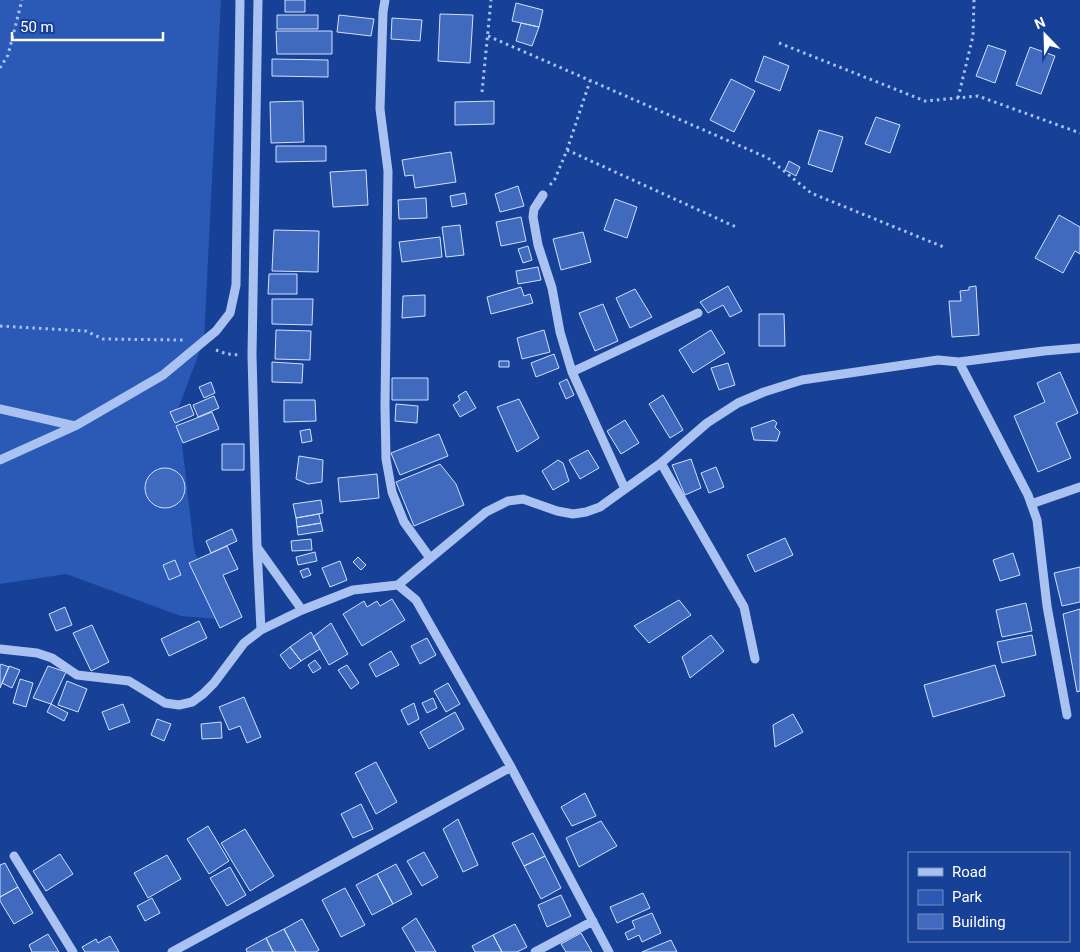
<svg xmlns="http://www.w3.org/2000/svg" width="1080" height="952" font-family="Roboto,sans-serif">
<style>
.green{fill:#2a5ab5}
.building{fill:#3f6abe;stroke:#d1e0fc}
.lines{fill:none;stroke-linecap:round;stroke-linejoin:round}
.path{stroke:#a9c2f1;stroke-width:3;stroke-dasharray:2.5 4;stroke-linecap:butt}
.minor{stroke:#a9c2f1;stroke-width:9}
</style>
<rect width="100%" height="100%" fill="#174197"/>
<!-- green -->
<path class="green" d="M0 0H221L204 340 178 409 194 549 218 619 181 616 66 574 0 584Z"/>
<!-- building -->
<path class="building" d="M285 0H305V12H285Z
M516 3 543 10 539 27 512 21Z
M440 14 473 15 470 63 438 61Z
M277 15H318V29H277Z
M339 15 374 19 371 36 337 32Z
M392 18 422 20 420 41 391 39Z
M521 23 539 27 532 46 516 41Z
M276 31H332V54H277Z
M988 45 1006 51 995 83 976 76Z
M1030 47 1055 56 1041 94 1016 85Z
M764 56 789 66 780 91 755 81Z
M272 59 328 60V77L272 76Z
M731 79 755 91 734 132 710 120Z
M303 101 304 142 271 143 270 102Z
M494 101V124L455 125V102Z
M876 117 900 125 890 153 865 144Z
M819 130 843 137 832 172 808 164Z
M276 146H326V161L276 162Z
M451 152 456 182 415 188 413 175 405 176 402 160Z
M789 161 800 167 796 176 785 170Z
M366 170 368 205 333 207 330 172Z
M518 186 524 206 500 212 495 194Z
M465 193 467 204 452 207 450 196Z
M426 198 427 218 399 219 398 200Z
M615 199 637 207 627 238 604 230Z
M1059 215 1080 227V254L1075 251 1063 273 1035 258Z
M521 217 526 241 501 246 496 222Z
M460 225 464 255 446 257 442 227Z
M274 230 319 231 318 272 272 271Z
M583 232 591 262 561 270 553 239Z
M440 237 442 257 402 262 399 242Z
M528 246 532 260 523 263 518 249Z
M538 267 541 280 518 284 516 271Z
M269 274H297V294H268Z
M728 286 742 311 730 317 723 305 708 313 700 302Z
M976 286 979 335 952 337 949 301H961L960 291 969 290V287Z
M521 287 524 296 530 294 533 303 491 314 487 297Z
M635 289 652 317 630 328 616 298Z
M425 295V316L402 318 403 296Z
M272 299H313L312 325 272 324Z
M603 304 618 341 595 351 579 313Z
M759 314H784L785 346H759Z
M276 330 311 331 310 360 275 359Z
M544 330 550 352 522 359 517 338Z
M711 330 725 353 693 373 679 350Z
M554 354 559 368 536 377 531 363Z
M499 361H509V367H499Z
M272 362 303 364 302 383 272 382Z
M728 363 735 385 719 390 711 368Z
M1060 372 1078 413 1056 423 1071 458 1038 472 1014 416 1045 402 1037 383Z
M392 378H428V400H392Z
M567 379 574 395 566 399 559 383Z
M211 382 215 393 204 398 199 387Z
M466 391 476 408 460 417 453 405 460 400 458 396Z
M663 395 683 430 670 438 649 404Z
M214 396 219 408 198 417 193 405Z
M519 399 539 438 517 452 497 407Z
M284 400H315L316 421 284 422Z
M190 404 194 415 175 423 170 412Z
M396 404 418 406 417 423 395 421Z
M212 412 219 429 183 443 176 426Z
M625 420 639 443 621 454 607 431Z
M774 420 777 423 775 427 780 432 777 441 754 440 751 428Z
M310 429 312 441 302 443 300 431Z
M439 434 448 456 400 475 391 453Z
M222 444H244V470H222Z
M588 450 599 468 580 479 569 460Z
M299 456 323 460 322 482 308 484 296 479Z
M691 459 701 488 685 495 672 465Z
M558 460 563 463 569 481 553 490 542 471Z
M440 464 456 484 464 505 414 526 396 482Z
M716 467 724 487 709 493 701 473Z
M145 488a20 20 0 1 1 40 0a20 20 0 1 1-40 0Z
M377 474 379 498 340 502 338 478Z
M321 500 323 513 296 518 293 504Z
M319 514 321 523 297 527 296 518Z
M321 523 323 531 298 535 297 527Z
M232 529 237 541 211 553 206 541Z
M785 538 793 555 755 572 747 555Z
M311 539 312 550 292 551 291 541Z
M227 546 238 569 223 575 242 617 220 628 189 563Z
M315 552 317 561 298 565 296 557Z
M1013 553 1020 575 1000 581 993 560Z
M358 557 366 565 361 570 353 562Z
M175 560 181 575 169 580 163 565Z
M340 561 347 580 330 587 322 568Z
M1080 567V602L1062 606 1054 573Z
M308 568 311 575 303 578 300 571Z
M392 599 405 620 362 646 343 614 364 601 367 607 377 601 380 606Z
M679 600 691 615 649 643 634 626Z
M1026 603 1032 631 1002 637 996 610Z
M65 607 72 625 56 631 49 614Z
M1080 609V691L1077 692 1063 614Z
M199 621 207 638 169 656 161 639Z
M331 623 348 654 329 665 313 637Z
M92 625 109 662 91 671 73 633Z
M311 632 320 649 301 661 290 647Z
M711 635 724 651 690 678 682 657Z
M1032 635 1036 655 1002 663 997 642Z
M427 638 436 655 420 664 411 646Z
M290 647 301 661 290 669 280 655Z
M391 651 399 665 376 677 369 664Z
M315 660 321 668 313 673 308 665Z
M1 664 9 667 0 688V666Z
M347 665 359 683 351 689 338 670Z
M995 665 1005 696 933 717 924 685Z
M9 666 20 670 12 688 2 683Z
M48 666 66 672 51 704 33 698Z
M20 679 33 683 26 707 13 703Z
M67 681 87 689 78 712 58 705Z
M448 683 460 704 446 712 434 691Z
M244 697 261 737 247 743 240 726 229 730 219 707Z
M433 698 437 708 427 713 422 703Z
M414 703 419 719 408 725 401 710Z
M51 704 68 713 64 721 47 712Z
M123 704 130 722 109 730 102 712Z
M455 712 464 729 429 749 420 732Z
M793 714 803 732 775 747 773 725Z
M157 719 171 724 164 741 151 735Z
M221 722 222 738 202 739 201 724Z
M376 762 397 802 376 814 355 773Z
M585 793 596 816 572 826 561 807Z
M361 804 373 829 353 838 341 814Z
M458 819 478 865 463 872 443 829Z
M601 821 617 846 579 867 566 838Z
M208 826 229 861 209 874 187 839Z
M245 829 274 876 250 891 221 843Z
M533 833 545 856 524 866 512 843Z
M424 852 438 877 422 886 407 861Z
M60 854 73 874 46 891 33 871Z
M167 855 181 879 148 898 134 873Z
M545 856 561 888 541 899 524 866Z
M5 863 18 887 0 897V865Z
M396 864 412 894 393 904 377 874Z
M230 867 246 895 227 906 210 878Z
M377 874 393 904 372 915 356 885Z
M18 887 33 913 14 924 0 901V897Z
M345 888 365 925 341 937 322 900Z
M643 893 650 908 617 923 610 907Z
M561 895 571 916 547 927 538 905Z
M152 898 160 913 145 921 137 906Z
M652 913 661 933 642 942 639 935 628 940 625 933 635 928 632 921Z
M416 918 436 952H416L402 928Z
M302 919 319 950 316 952H296L284 929Z
M515 924 527 947 517 952H502L493 935Z
M284 929 296 952H273L266 938Z
M581 933 592 952H566L561 944Z
M48 934 59 952H32L29 945Z
M493 935 502 952H475L472 946Z
M110 936 119 952H85L82 947 96 939 98 943Z
M266 938 273 952H247L246 949Z
M671 940 677 952H642Z"/>
<g class="lines">
<!-- path -->
<path class="path" d="M488 36 768 158 811 193 946 248
M779 43 925 101 978 96 1080 133
M0 68 8 55 22 0
M482 92 491 0
M958 98 973 36 974 0
M567 150 736 227
M550 185 555 179 567 150 590 81
M0 326 86 331 103 339 183 340
M216 350 227 354 239 355"/>
<!-- minor -->
<path class="minor" d="M385 0 383 12 380 109 388 171 385 406 386 459 392 492 404 522 430 558
M543 195 534 209 533 217 538 245 552 288 560 332 572 372 625 489
M959 362 1028 495 1037 520 1047 606 1067 715
M572 372 698 313
M0 409 75 426
M0 460 75 426 163 375 216 331 230 313 236 285 240 0
M661 463 744 607 755 659
M1031 504 1080 487
M257 547 302 610
M398 585 486 512 508 501 523 499 557 511 573 514 586 512 600 507 661 463 707 423 738 403 764 392 802 380 938 360 959 362 1044 351 1080 348
M261 630 302 610 353 590 398 585 416 600 511 767 609 952
M0 649 37 653 52 658 77 675 129 681 165 703 179 705 192 702 203 694 214 683 244 643 261 630 257 547 252 355 258 0
M14 856 73 952
M172 952 511 767
M535 952 593 921"/>
</g>
<!-- legend -->
<rect x="908" y="852" width="162" height="90" fill="#174197" stroke="#748dc1"/>
<rect x="918" y="868" width="25" height="8" fill="#a9c2f1" stroke="#748dc1"/>
<text x="952" y="877" font-size="15" fill="#ffffff">Road</text>
<rect x="918" y="890" width="25" height="15" fill="#2a5ab5" stroke="#748dc1"/>
<text x="952" y="902" font-size="15" fill="#ffffff">Park</text>
<rect x="918" y="914" width="25" height="15" fill="#3f6abe" stroke="#748dc1"/>
<text x="952" y="927" font-size="15" fill="#ffffff">Building</text>
<!-- north arrow -->
<g transform="translate(1045 35) rotate(337)" stroke="#174197" stroke-width="4" paint-order="stroke">
<path d="M0-4L9 19L0 12L-9 19Z" fill="#ffffff"/>
<text y="-8" font-size="14" font-weight="bold" text-anchor="middle" fill="#ffffff">N</text>
</g>
<!-- scale -->
<path d="M12 32v8h151v-8" fill="none" stroke="#ffffff" stroke-width="2.5"/>
<text x="20" y="32" font-size="15" fill="#ffffff" stroke="#174197" stroke-width="4" paint-order="stroke">50 m</text>
</svg>
